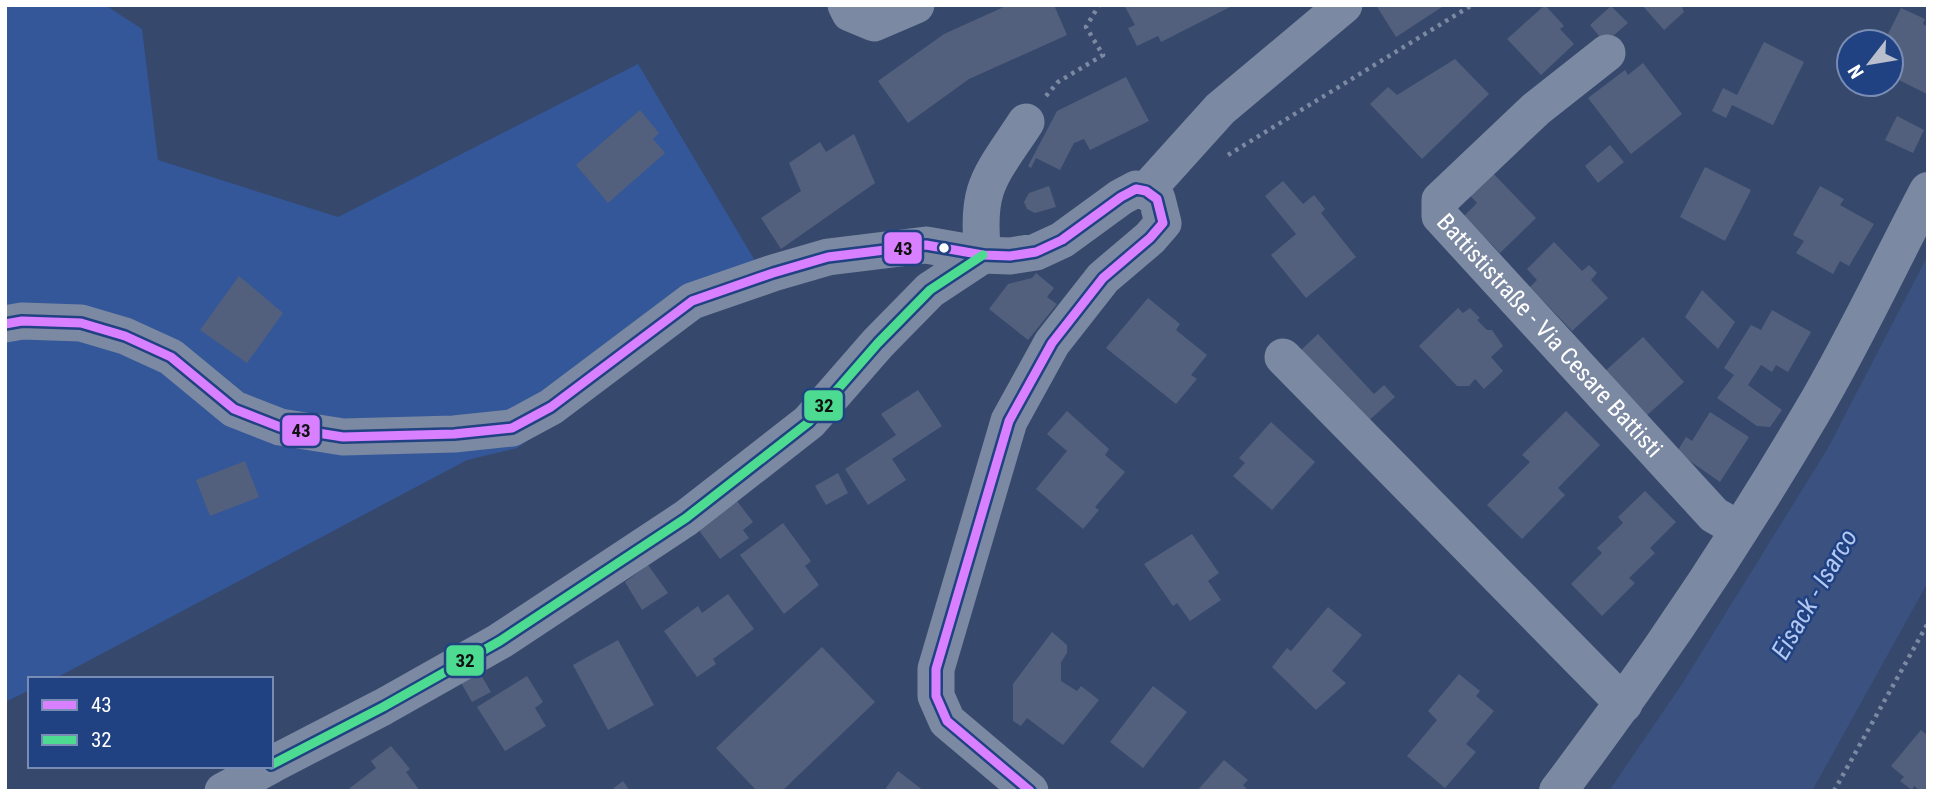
<svg xmlns="http://www.w3.org/2000/svg" width="1933" height="796" font-family="'Roboto Condensed',sans-serif">
<style>
.green{fill:#345799}
.water{fill:#3b5281}
.building{fill:#52607d}
.lines{fill:none;stroke-linecap:round;stroke-linejoin:round}
.path{stroke:#7c89a2;stroke-width:4.5;stroke-dasharray:3.5 5;stroke-linecap:butt}
.minor{stroke:#7c89a2;stroke-width:37}
.tertiary{stroke:#7c89a2;stroke-width:38}
.bus-1-casing{stroke:#204182;stroke-width:14}
.bus-2-casing{stroke:#204182;stroke-width:14}
.bus-1{stroke:#d880ff;stroke-width:9}
.bus-2{stroke:#4ddb92;stroke-width:9}
.bus-dot{fill:#fff;stroke:#204182;stroke-width:2.5}
.labels{text-anchor:middle;dominant-baseline:central;stroke-width:5;stroke-linejoin:round;paint-order:stroke}
.street-label{font-size:24px;fill:#fff;stroke:#204182}
.water-label{font-size:26px;font-style:italic;fill:#b2c8f0;stroke:#204182}
.line-badge{stroke:#204182;stroke-width:2.5}
.pale-badge-label{font-size:19px;text-anchor:middle;font-weight:bold;fill:#111}
</style>
<rect width="100%" height="100%" fill="#36486c"/>
<!-- green -->
<path class="green" d="M5 5H105L142 29 158 160 338 217 638 64 770 286 688 324 620 377 517 448 467 460 54 679H30V690L5 702Z"/>
<!-- water -->
<path class="water" d="M1928 255V582L1812 791H1609L1682 684 1828 448Z"/>
<!-- building -->
<path class="building" d="M1008 5H1054L1067 35 969 79 908 123 878 81 944 34Z
M1124 5H1234L1161 42 1158 36 1137 46 1128 28 1135 25Z
M1376 5H1445L1396 37Z
M1545 5 1564 26 1560 29 1574 44 1541 75 1507 39Z
M1642 5H1681L1684 12 1664 30Z
M1611 6 1628 23 1605 43 1590 25Z
M1901 8 1925 19 1923 24 1928 27 1927 94 1891 76V42H1884Z
M1764 42 1804 62 1773 125 1732 105 1726 118 1712 111 1723 88 1737 95Z
M1455 59 1489 94 1422 159 1370 104 1388 87 1397 95Z
M1643 63 1682 114 1631 154 1588 98 1625 70 1628 75Z
M1126 77 1149 121 1090 150 1084 139 1074 143 1060 170 1036 158 1031 168 1028 166 1057 111Z
M640 110 659 133 653 139 665 153 608 203 576 165Z
M1897 116 1924 130 1913 153 1885 140Z
M854 134 875 183 781 249 761 218 801 191 789 163 820 142 826 152Z
M1610 145 1624 162 1598 183 1585 166Z
M1487 167 1536 218 1500 253 1464 216 1477 203 1464 189Z
M1705 167 1751 190 1725 241 1680 217Z
M1283 181 1303 204 1314 195 1325 209 1321 213 1356 257 1306 298 1271 255 1296 234 1265 196Z
M1049 186 1056 207 1035 213 1027 209 1024 202 1029 193Z
M1820 186 1844 199 1840 205 1874 224 1849 266 1840 261 1833 274 1796 253 1804 241 1793 235Z
M1554 242 1582 271 1589 265 1597 273 1591 280 1608 298 1572 331 1530 287 1537 280 1527 269Z
M1036 273 1054 288 1047 297 1057 304 1028 340 989 309 1008 284 1032 278Z
M239 276 283 313 247 363 200 330Z
M1702 290 1735 322 1718 349 1685 317Z
M1148 298 1180 324 1176 330 1207 355 1191 375 1197 379 1176 404 1106 348Z
M1458 308 1463 313 1470 308 1480 318 1477 320 1487 330H1492L1503 346 1491 357 1503 371 1484 389 1475 379 1469 386H1457L1419 346Z
M1772 310 1811 332 1788 372 1776 365 1772 372 1761 365 1748 385 1782 410 1770 427 1757 426 1717 398 1734 375 1724 368 1751 325 1761 330Z
M1318 334 1374 394 1384 385 1395 397 1366 423 1300 351Z
M1643 337 1684 382 1645 417 1604 372Z
M918 390 942 426 892 459 906 480 868 505 845 469 896 435 881 414Z
M1067 411 1109 449 1105 455 1125 472 1095 507 1099 510 1083 529 1036 489 1067 451 1047 434Z
M1566 411 1600 445 1558 488 1565 495 1522 539 1487 505 1530 462 1522 455Z
M1710 412 1749 437 1720 482 1677 452 1686 437 1692 441Z
M1271 422 1315 462 1272 510 1233 476 1245 463 1239 458Z
M245 461 259 497 210 516 196 480Z
M838 473 848 493 826 505 815 486Z
M1645 491 1676 522 1650 548 1655 553 1629 578 1635 583 1602 616 1571 584 1602 553 1597 548 1623 523 1618 517Z
M737 501 753 522 743 530 749 538 720 559 698 529Z
M783 523 811 561 805 566 819 585 784 614 740 555Z
M1192 534 1219 573 1208 581 1221 600 1190 621 1177 603 1173 606 1144 564Z
M648 565 668 593 642 610 625 582Z
M728 594 754 629 713 659 716 664 697 677 664 631 698 606 702 613Z
M1328 607 1362 635 1332 671 1346 683 1316 710 1272 667 1287 648 1291 651Z
M1052 632 1067 645V653L1061 662V681L1077 691 1081 686 1099 700 1063 745 1027 718 1021 726 1013 721V684Z
M618 640 654 705 608 730 573 665Z
M822 647 875 702 782 791H757L716 748Z
M478 670 491 692 472 702 460 681Z
M1459 674 1480 691 1476 696 1494 711 1466 744 1476 752 1445 788 1407 756 1437 720 1428 711Z
M527 676 543 702 535 708 546 726 505 751 477 707Z
M1153 686 1187 712 1143 768 1110 742Z
M1921 730 1928 736V791H1920L1914 786 1912 790 1900 781 1904 777 1891 766Z
M391 746 410 769 406 772 420 791H346L376 768 371 761Z
M1224 760 1248 780 1243 785 1249 791H1197Z
M898 771 924 791H884Z
M623 781 630 791H610Z"/>
<g class="lines">
<!-- path -->
<path class="path" d="M1046 96 1058 82 1103 55 1086 27 1099 5
M1228 155 1472 5
M1834 791 1928 623"/>
<!-- minor -->
<g class="minor">
<path d="M846 5 850 13 874 23 916 5"/>
<path id="s1" d="M1607 53 1536 109 1440 200V216L1714 515 1740 530"/>
<path d="M1146 191 1220 109 1344 5"/>
<path d="M983 255C975 187 990 177 1026 122"/>
<path d="M5 324 22 321 81 323 125 336 171 357 234 409 280 427 343 437 454 434 512 428 551 407 692 301 773 273 828 257 926 245 983 255 1010 256 1036 252 1062 240 1121 197 1136 189 1146 191 1157 199 1163 223 1150 238 1103 278 1052 343 1009 421 936 669V696L947 721 1030 791"/>
<path d="M1283 357 1624 704"/>
<path d="M271 765 383 707 500 641 686 518 809 422 878 343 930 290 983 255"/>
<path d="M223 791 270 766"/>
</g>
<!-- tertiary -->
<path class="tertiary" d="M1558 791C1650 670 1735 543 1812 412 1854 341 1889 265 1928 191"/>
<!-- bus-1 casing -->
<g class="bus-1-casing">
<path id="bus-1" d="M5 324 22 321 81 323 125 336 171 357 234 409 280 427 343 437 454 434 512 428 551 407 692 301 773 273 828 257 926 245 983 255 1010 256 1036 252 1062 240 1121 197 1136 189 1146 191 1157 199 1163 223 1150 238 1103 278 1052 343 1009 421 936 669V696L947 721 1030 791"/>
</g>
<!-- bus-2 casing -->
<g class="bus-2-casing">
<path id="bus-2" d="M271 765 383 707 500 641 686 518 809 422 878 343 930 290 983 255"/>
</g>
<!-- bus-1 -->
<use href="#bus-1" class="bus-1"/>
<!-- bus-2 -->
<use href="#bus-2" class="bus-2"/>
</g>
<!-- markers -->
<circle class="bus-dot" cx="944" cy="248" r="6"/>
<g class="labels">
<!-- street labels -->
<g class="street-label">
<text stroke="none"><textPath href="#s1" startOffset="401">Battististraße - Via Cesare Battisti</textPath></text>
</g>
<!-- water labels -->
<g class="water-label">
<text transform="translate(1814 594) rotate(-60)">Eisack - Isarco</text>
</g>
</g>
<g class="line-badge">
<rect x="883" y="231" width="40" height="34" rx="7" fill="#d880ff"/>
<rect x="803" y="389" width="41" height="33" rx="7" fill="#4ddb92"/>
<rect x="281" y="414" width="40" height="33" rx="7" fill="#d880ff"/>
<rect x="445" y="644" width="40" height="33" rx="7" fill="#4ddb92"/>
</g>
<g class="pale-badge-label">
<text x="903" y="255">43</text>
<text x="824" y="412">32</text>
<text x="301" y="437">43</text>
<text x="465" y="667">32</text>
</g>
<!-- border -->
<rect width="1933" height="796" fill="none" stroke="#ffffff" stroke-width="14"/>
<!-- legend -->
<rect x="28" y="677" width="245" height="91" fill="#204182" stroke="#798db4" stroke-width="2"/>
<rect x="42" y="700" width="35" height="10" fill="#d880ff" stroke="#798db4" stroke-width="2"/>
<text x="91" y="712" font-size="21" fill="#ffffff">43</text>
<rect x="42" y="735" width="35" height="10" fill="#4ddb92" stroke="#798db4" stroke-width="2"/>
<text x="91" y="747" font-size="21" fill="#ffffff">32</text>
<!-- north arrow -->
<g transform="translate(1870 63) rotate(239)"><circle r="33" fill="#204182" stroke="#798db4" stroke-width="2"/>
<path d="M0-5L12 26L0 18L-12 26Z" fill="#b9bfcc"/>
<text y="-10" font-size="19" font-weight="bold" text-anchor="middle" fill="#ffffff">N</text>
</g>
</svg>
